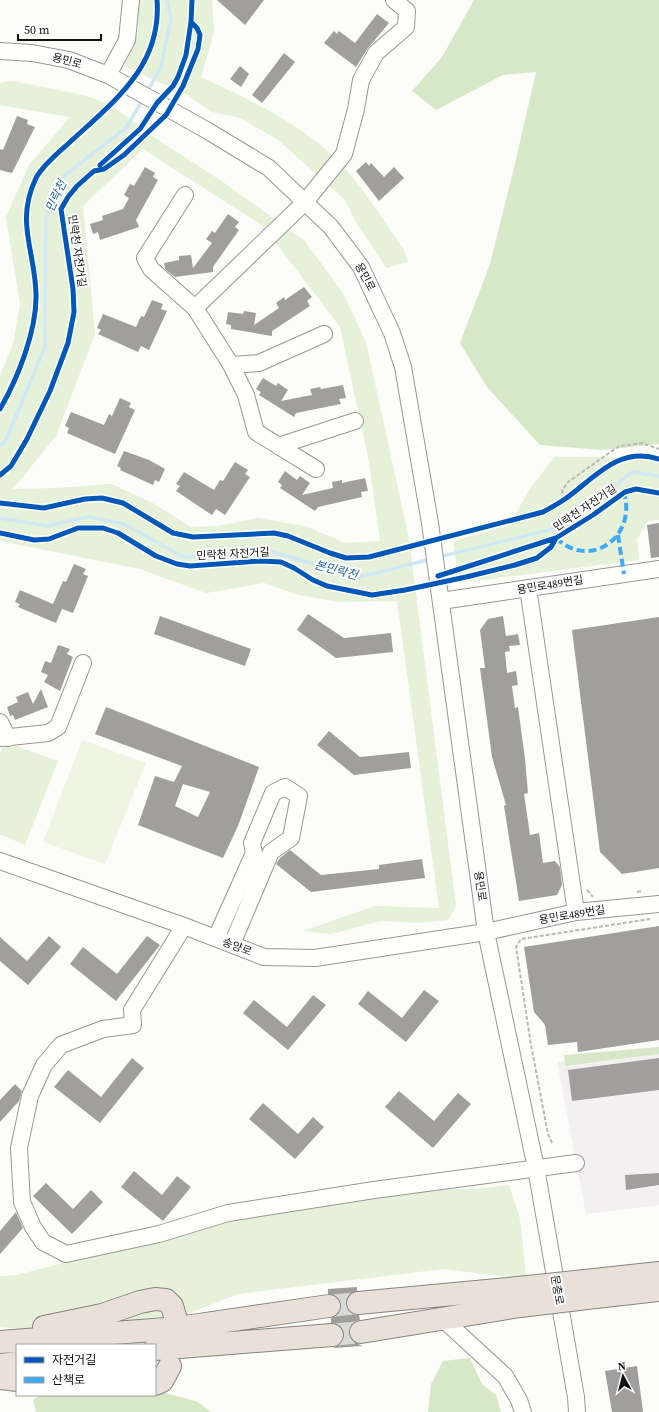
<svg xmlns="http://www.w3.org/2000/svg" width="659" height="1412" font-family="'Source Serif 4','Noto Sans KR',serif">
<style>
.industrial{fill:#f4f0f2}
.green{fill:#e6f1d9;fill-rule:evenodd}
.forest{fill:#d7e8c8}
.pitch{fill:#eff5e3}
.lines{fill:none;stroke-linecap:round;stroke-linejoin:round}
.stream{stroke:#d0e7f4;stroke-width:3.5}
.building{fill:#a09f9d;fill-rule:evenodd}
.highway-tunnel{stroke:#d9d9d5;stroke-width:22;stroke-dasharray:22 11;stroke-linecap:butt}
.minor-casing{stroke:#979795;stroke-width:18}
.highway-casing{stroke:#848482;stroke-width:24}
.path{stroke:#b9b9b8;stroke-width:2;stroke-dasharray:4 2;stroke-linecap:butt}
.minor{stroke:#fffffe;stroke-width:16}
.highway{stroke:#e9e1d9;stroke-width:22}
.highway-bridge-casing{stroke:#848482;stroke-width:24;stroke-linecap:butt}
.highway-bridge{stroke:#e9e1d9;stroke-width:22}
.quiet{stroke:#3fa9f5;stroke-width:4;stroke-dasharray:8 4;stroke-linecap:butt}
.cycleway-casing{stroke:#fff;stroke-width:8}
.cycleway{stroke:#0057b8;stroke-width:5}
.labels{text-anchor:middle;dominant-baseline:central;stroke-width:4;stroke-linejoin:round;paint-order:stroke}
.street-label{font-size:11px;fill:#111;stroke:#fff}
.water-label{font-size:12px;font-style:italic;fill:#20669d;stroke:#fff}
</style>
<rect width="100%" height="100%" fill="#fcfcf8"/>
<!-- industrial -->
<path class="industrial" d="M659 1049V1205L586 1214 557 1062Z"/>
<!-- green -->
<path class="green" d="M139 0H212L214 32 201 77C241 96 283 115 318 143 353 170 379 214 404 250L408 262 386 268 356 222 345 200 278 140 240 118 212 112 187 95 124 66 138 33Z
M13 81 83 95 111 105 154 137 223 182 304 240 343 293 366 342 409 539 456 906 448 920 418 923 381 921 331 934 303 931 375 906 439 908 397 601 338 602 295 594 264 583 206 593 140 569 0 541V376L13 344 20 304 6 217 29 165 70 117 0 105V83ZM143 149 263 226 340 327 369 462 380 541 345 543 305 526 258 518 218 526 191 527 151 502 111 484 56 488 13 489 56 436 95 334 83 206Z
M554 457H636L659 460V520L648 521 637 539 639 560 459 583 453 541 509 525 530 489Z
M5 742 58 761 25 845 0 834V754Z
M509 1185 520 1219 526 1276 518 1278 443 1269 238 1294 187 1314 31 1330 0 1327V1276L17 1275 237 1218 422 1189H474Z"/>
<!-- forest -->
<path class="forest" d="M474 0H659V444L603 450 540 445 487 387 460 343 490 264 514 168 536 72 503 75 436 110 412 91 442 57Z
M659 1047V1054L565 1066 564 1055Z
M470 1358 482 1384 496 1395 501 1412H428L431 1384 443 1361Z
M155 1390 198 1402 211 1412H36L33 1400 40 1395H155Z"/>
<!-- pitch -->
<path class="pitch" d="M82 740 146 763 105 864 43 842Z"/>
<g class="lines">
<!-- stream -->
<path class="stream" d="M147 92 161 67 171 19 167 0
M0 446 5 442 45 347 46 218 65 175 126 128 143 99
M0 518 47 526 88 517 124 524 183 557 269 551 360 577 431 559
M439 557 565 526 632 472 659 476"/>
</g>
<!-- building -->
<path class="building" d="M217 0H264L245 25Z
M377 14 389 23 368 48 356 67 324 43 334 31 337 34 339 31 355 43Z
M284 53 295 62 262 103 252 95Z
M240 66 249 74 241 87 230 79Z
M17 116 28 120 27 124 35 127 12 173 0 170V149L3 150Z
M366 162 369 166 371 163 384 177 394 167 404 178 379 201 356 171Z
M145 167 155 173 153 177 158 180 136 220 139 227 100 240 98 232 93 234 90 224 103 220 102 216 123 209 129 198 124 195 130 184 134 186Z
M228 214 239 222 235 227 239 230 213 267V272L175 277 165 269 164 263 179 260V256L191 255 193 268 212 243 206 239 212 231 215 233Z
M304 287 312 297 307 301 310 306 272 331V336L231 329V325L226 324 228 312 243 314 244 311 256 313 254 325 279 308 276 303 284 297 285 300Z
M152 300 163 304 161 309 167 311 149 350 141 346 138 352 98 334 101 330 97 328 103 314 136 327 141 316 144 317Z
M263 378 276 386 278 383 288 390 281 401 312 395 310 389 320 387 321 389 343 385 346 398 339 399 341 404 296 413 294 417 259 395 261 392 256 389Z
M120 398 131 403 129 407 135 410 115 454 67 433 69 428 65 426 71 412 104 425 109 414 112 416Z
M124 451 149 460 165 469 159 482 155 480 153 485 120 470 121 468 117 466Z
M235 462 248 470 245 474 250 477 225 515 216 509 212 515 176 491 180 486 176 484 184 472 214 490 220 480 223 481Z
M285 471 297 480 300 476 310 483 302 495 333 488 332 482 342 480V483L365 478 368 491 361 492 362 497 318 507 315 511 280 488 282 485 278 482Z
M659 523V557L651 558 647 525Z
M74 564 86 569 83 574 88 576 73 613 62 609 56 623 18 607 20 604 15 602 20 590 53 604 63 581 66 582Z
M308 614 344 638 391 633 393 652 336 658 297 630Z
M160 616 251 649 245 666 154 634Z
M503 616 506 636 518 634 520 645 509 646 510 651 505 652 507 673 516 671 518 685 512 686 515 708 518 707 525 759 528 793 524 794 530 835 539 833 543 863 555 861 560 867 562 885 557 895 519 901 504 806 506 805 492 757 480 668H485L480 630 488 619Z
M659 617V868L622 874 600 852 572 630Z
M58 645 70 649 67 654 73 657 60 691 44 682 48 675 41 672 45 661 51 663Z
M41 689 48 707 15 720 13 715 10 716 7 707 18 702 16 697 28 692 33 704Z
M106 707 259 767 238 826 223 858 138 825 155 776 174 782 182 766 95 734ZM183 784 210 792 198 817 175 806Z
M329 731 360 757 409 752 411 768 354 775 317 745Z
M290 850 321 875 379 869V865L422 859 425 878 311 892 276 864 280 858Z
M659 926V1040L578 1052 577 1042 548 1045 545 1025 534 1012 524 947Z
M49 936 61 947 28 985 0 961V937L27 961Z
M147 936 160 945 116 1001 70 964 83 947 117 974Z
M424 990 439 1001 406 1042 358 1004 368 991 402 1018Z
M313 995 326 1005 288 1050 243 1013 254 1000 287 1027Z
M132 1058 144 1068 100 1123 54 1087 68 1070 101 1097Z
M659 1058V1090L572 1101 568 1070Z
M15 1084 22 1091 19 1101 0 1122V1100Z
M399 1091 434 1121 458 1093 471 1104 433 1148 385 1107Z
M263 1103 298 1134 313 1117 324 1127 295 1159 249 1119Z
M134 1171 162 1195 177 1176 191 1187 163 1221 121 1187Z
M659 1173V1185L626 1190 625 1175Z
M46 1183 73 1209 91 1190 103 1202 72 1234 33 1196Z
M16 1212 23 1228 0 1254V1231Z
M357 1287V1291L351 1293 347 1297 346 1305 348 1310 352 1314 359 1315 360 1320 353 1322 349 1327V1334L352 1340 362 1346 333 1348 343 1341 344 1334 342 1328 338 1324 331 1323V1318L337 1316 340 1311 341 1305 339 1298 328 1294V1289Z
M637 1366 643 1412H612L605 1371Z"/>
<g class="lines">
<!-- highway-tunnel -->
<path class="highway-tunnel" d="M329 1306 358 1303
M332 1335 361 1332"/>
<!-- minor casing -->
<g class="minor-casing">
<path id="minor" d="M0 51 32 53 69 60 108 75 208 131 269 168 331 227 361 267 392 333 403 367 430 523 486 932 536 1168 576 1397 577 1412
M108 75 127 40 131 0
M185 195 145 258 151 269 195 308
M231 365 259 363 324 334
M278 446 355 421
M316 469 256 432 246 395 231 365 195 308 305 202 344 154 356 109 361 80 376 53 406 27 407 11 394 0
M528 588 576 912
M441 601 659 569
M0 722 8 738
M0 738 48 733 58 727 83 663
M0 861 184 926 264 957 315 958 486 932 576 912 659 904
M184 926 132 1010 133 1025 103 1029 61 1045 44 1065 30 1096 19 1148 22 1202 33 1227 43 1242 66 1254 159 1234 228 1213 374 1190 576 1163
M216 938 254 853 252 843 273 793 285 787 299 796 291 838 271 852 232 944
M443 1319 505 1376 519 1400 523 1412"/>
</g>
<!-- highway casing -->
<g class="highway-casing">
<path id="highway" d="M585 1281 659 1273
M587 1298 659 1290
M358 1303 518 1288
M44 1327 102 1315 140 1302 155 1299 166 1300 172 1306 175 1316
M361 1332 520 1306
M0 1342 178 1328 329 1306
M155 1349 332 1335
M0 1365 17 1363
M0 1378 17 1380
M155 1384 162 1381 170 1366"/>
</g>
<!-- path -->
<path class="path" d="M565 499 562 491 568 482 619 446 642 443 659 449
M587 890 593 897
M637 892 643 891
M552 1143 548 1134 531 1045 516 947 521 939 650 919"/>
<!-- minor -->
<use href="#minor" class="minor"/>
<!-- highway -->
<use href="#highway" class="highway"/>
<!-- highway-bridge casing -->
<g class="highway-bridge-casing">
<path id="highway-bridge" d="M518 1288 585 1281
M520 1306 587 1298"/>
</g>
<!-- highway-bridge -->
<use href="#highway-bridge" class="highway-bridge"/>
<!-- quiet -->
<path class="quiet" d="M618 535 624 574
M556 538C591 571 637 536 624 493"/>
<!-- cycleway casing -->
<g class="cycleway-casing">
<path id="cycleway" d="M100 165 140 129 157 103 173 86 178 77 186 55 191 22
M0 409C18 378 37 330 36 294 35 250 15 222 36 178 43 165 58 153 69 143 113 102 162 67 157 0
M0 475 11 466 27 439 50 391 68 343 74 312 73 289 61 209 68 197 77 186 94 171 104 169 124 155 166 115 183 86 198 49 200 35 197 28 191 22 192 0
M0 503 44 508 85 499 102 498 123 503 173 533 193 537 274 533 288 536 330 553 346 558 369 557 543 512C550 508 558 504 565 499 595 478 618 446 659 459
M0 533 34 540 49 539 78 528H103L118 533 156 556 177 564 190 566 261 561 281 562 294 568 313 580 327 586 372 595 405 590 466 577 515 565 537 558 551 547 556 538 593 515 625 492 636 489 659 493
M438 576 556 538"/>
</g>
<!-- cycleway -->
<use href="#cycleway" class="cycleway"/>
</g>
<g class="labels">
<!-- street labels -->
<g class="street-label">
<text transform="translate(67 61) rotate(15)">용민로</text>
<text transform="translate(77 251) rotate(82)">민락천 자전거길</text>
<text transform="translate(365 277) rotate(62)">용민로</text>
<text transform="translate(585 508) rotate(-34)">민락천 자전거길</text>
<text transform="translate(233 554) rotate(-3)">민락천 자전거길</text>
<text transform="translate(550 585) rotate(-9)">용민로489번길</text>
<text transform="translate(480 886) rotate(82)">용민로</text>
<text transform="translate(572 915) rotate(-9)">용민로489번길</text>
<text transform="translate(237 947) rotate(21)">송양로</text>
<text transform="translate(557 1290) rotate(80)">문충로</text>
</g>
<!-- water labels -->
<g class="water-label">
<text transform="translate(56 196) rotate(-65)">민락천</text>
<text transform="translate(336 570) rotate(15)">본민락천</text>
</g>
</g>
<!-- legend -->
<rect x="16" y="1344" width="140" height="52" fill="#ffffff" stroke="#a0a0a0"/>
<rect x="24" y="1357" width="20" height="6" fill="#0057b8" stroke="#a0a0a0"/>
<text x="52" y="1364" font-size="12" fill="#111111">자전거길</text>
<rect x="24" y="1377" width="20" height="6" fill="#3fa9f5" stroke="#a0a0a0"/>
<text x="52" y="1384" font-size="12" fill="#111111">산책로</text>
<!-- north arrow -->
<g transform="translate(623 1376) rotate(353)" stroke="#ffffff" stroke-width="3" paint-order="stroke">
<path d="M0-3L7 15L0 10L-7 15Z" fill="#111111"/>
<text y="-6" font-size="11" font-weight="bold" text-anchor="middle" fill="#111111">N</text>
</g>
<!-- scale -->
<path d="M18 34v6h83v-6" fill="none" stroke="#111111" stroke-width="2"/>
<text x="24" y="34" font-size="12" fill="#111111" stroke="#ffffff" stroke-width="3" paint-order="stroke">50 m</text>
</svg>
